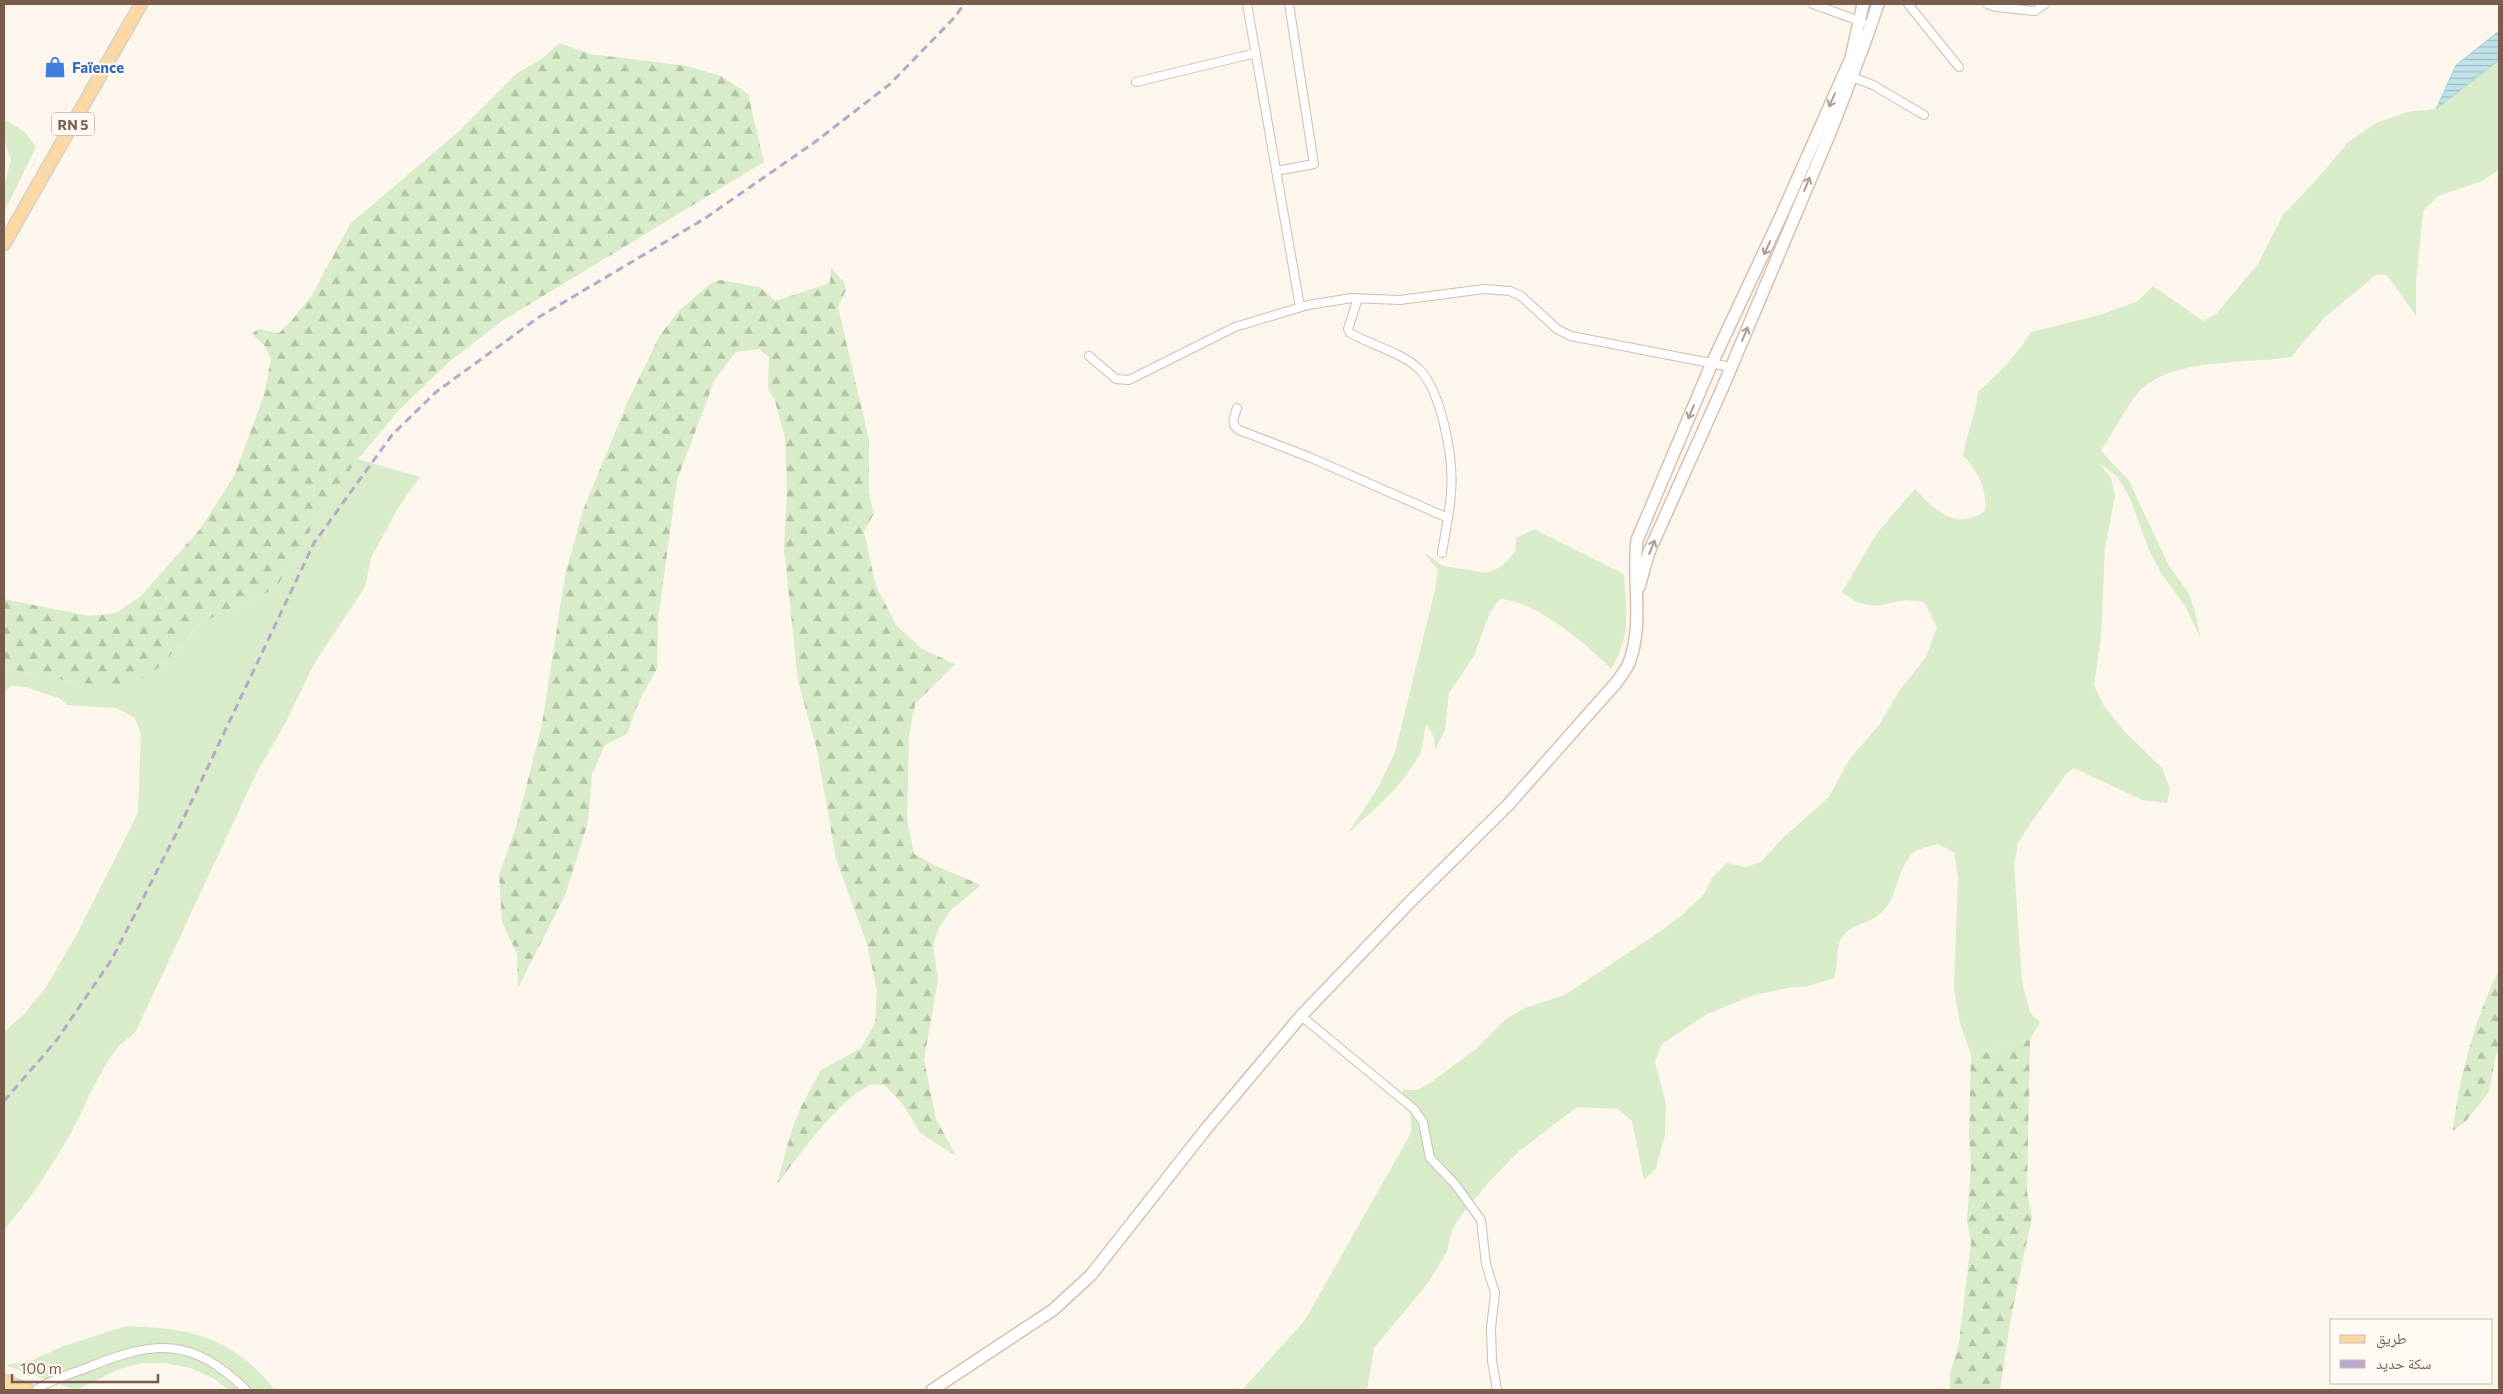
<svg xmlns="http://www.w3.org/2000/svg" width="2503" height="1394" font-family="Commissioner,'Noto Naskh Arabic',sans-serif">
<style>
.grass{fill:#d8ecc9}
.forest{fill:url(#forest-firs)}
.water{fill:url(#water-rules);stroke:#a5d3da}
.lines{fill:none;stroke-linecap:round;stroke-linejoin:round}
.street-casing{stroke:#d1beb0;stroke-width:10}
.secondary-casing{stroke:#d6c0b0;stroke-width:14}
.primary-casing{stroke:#dad1cd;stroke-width:15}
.street{stroke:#fff;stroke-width:8}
.secondary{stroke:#fff;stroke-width:11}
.primary{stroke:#fbd9a5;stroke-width:12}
.rail{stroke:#b9a8c9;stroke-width:3;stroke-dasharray:8 5;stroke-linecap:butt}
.oneway{stroke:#af9d94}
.labels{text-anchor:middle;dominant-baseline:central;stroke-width:4.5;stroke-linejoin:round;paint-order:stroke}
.shield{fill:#fffaf3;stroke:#a28b7f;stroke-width:1}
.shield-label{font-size:14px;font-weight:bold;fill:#7a5c4d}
.shop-label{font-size:15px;font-weight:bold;fill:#366cbe;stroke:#fffaf3;text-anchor:start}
</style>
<defs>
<pattern id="forest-firs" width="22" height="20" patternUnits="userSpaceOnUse" patternTransform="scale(1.25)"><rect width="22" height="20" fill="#d8ecc9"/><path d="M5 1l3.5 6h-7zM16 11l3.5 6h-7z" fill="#b4c2a5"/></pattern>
<pattern id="water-rules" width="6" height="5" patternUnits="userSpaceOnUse" patternTransform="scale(1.25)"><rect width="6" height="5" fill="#bfe3e8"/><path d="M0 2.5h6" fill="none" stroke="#a0bbbe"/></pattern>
</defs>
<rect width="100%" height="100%" fill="#fdf6ec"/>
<!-- grass -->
<path class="grass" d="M2499 60V170L2482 181 2438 196 2423 211 2416 283V316L2387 275 2377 274 2324 318 2291 357C2247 364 2169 357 2138 393 2124 410 2113 432 2101 451L2129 481 2169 566 2187 590 2195 611 2201 639 2185 606 2161 573 2149 550 2130 498 2117 476 2100 464 2111 478 2115 495 2105 549 2101 637 2094 685 2104 706 2124 731 2162 768 2170 789 2167 803 2142 800 2074 768 2067 773 2032 821 2018 843 2014 865 2022 981 2030 1013 2040 1022 2030 1039 1971 1055 1960 1023 1954 988 1958 878 1954 852 1938 844C1931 846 1919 848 1913 853 1896 870 1898 898 1881 913 1867 926 1846 923 1839 944 1836 954 1838 966 1834 978L1809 986 1793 987 1754 995 1707 1014 1662 1044 1655 1062 1666 1104 1665 1135 1656 1168 1644 1180 1632 1121 1618 1109 1577 1107 1518 1152 1490 1181 1462 1214 1452 1230 1447 1252 1428 1283 1374 1348 1367 1390H1242L1305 1320 1411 1133V1118L1402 1090H1417L1430 1083 1476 1049 1507 1018 1525 1008 1565 995 1655 935 1681 916 1704 894 1712 878 1727 863 1745 867 1761 862 1784 837 1829 797 1849 760 1879 725 1900 690 1926 657 1937 627 1924 602 1906 600 1876 606 1858 603 1842 592 1877 533 1915 489C1936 511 1955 531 1985 511 1987 487 1978 473 1963 455 1967 433 1976 414 1978 392 1998 374 2017 355 2031 332L2103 314 2138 301 2153 286 2203 321 2216 314 2258 264 2283 215 2318 178 2349 141 2376 123 2407 112 2436 109Z
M4 119 25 132 36 147 4 212V185L11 160 4 140Z
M358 459 420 477 398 508 371 558 365 587 315 662 287 720 256 774 136 1031C131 1038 124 1040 119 1046 99 1070 87 1102 73 1129 53 1165 30 1199 4 1230V1032L25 1013 46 987 76 936 138 813 141 733 134 717 116 708 67 705 59 698 25 687 11 686 4 693V668L78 683 159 667 201 623 276 588 321 513Z
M1534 529 1624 574C1626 612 1632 634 1611 669 1585 643 1538 602 1500 599L1490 612 1474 656 1449 693 1445 730 1435 750 1434 738 1427 724C1422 733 1425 744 1420 753 1403 786 1375 809 1348 833L1379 786 1395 752 1436 586 1438 570 1423 552 1443 566 1488 573 1502 566 1515 552 1516 538Z
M126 1326C192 1328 232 1337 275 1390H228L216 1380 191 1368 164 1363H143L119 1369 76 1390 5 1365 33 1360 61 1347Z"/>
<!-- forest -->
<path class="forest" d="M559 43 590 54 687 66 721 76 748 94 764 162 502 321 449 362 399 410 358 459 321 513 276 588 201 623 159 667 131 686 78 683 4 668V599L89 616 116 613 140 597 201 528 234 476 264 395 271 359 264 345 252 334 258 329 279 333 292 320 312 295 350 224 458 132 517 73 543 58Z
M831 268 844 282 846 290 838 307 869 440V495L874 513 864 532 876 586 896 625 922 649 955 664 915 704 909 735 907 819 914 854 936 866 981 885 951 910 939 928 933 945 938 979 924 1060 936 1119 956 1156 920 1133 904 1106 885 1085C879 1085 871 1084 866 1087 834 1105 800 1155 777 1184L792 1129 802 1105 821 1070 861 1048 875 1023 877 991 867 944 836 859 817 750 798 681 784 549 787 491 785 438 775 401 768 388 769 357 759 349 736 352 715 379 677 480 658 620 657 669 638 703 627 734 605 745 592 774 588 822 566 893 518 988 517 954 502 922 499 875 516 827 542 724 565 576 582 513 628 401 660 335 679 311 711 283 720 280 760 287 775 301 830 283Z
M2499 969V1051L2496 1054 2489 1092 2465 1122 2453 1131C2459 1075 2475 1020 2499 969Z
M2030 1039 2027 1192 2032 1217 2011 1317 2000 1390H1950V1374L1959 1343 1971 1243 1967 1221 1971 1165 1969 1135 1971 1055Z"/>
<!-- water -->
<path class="water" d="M2499 31V60L2436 109 2456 65Z"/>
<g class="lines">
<!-- street casing -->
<g class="street-casing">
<path id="street" d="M1247 4 1300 307
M1813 4 1862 22
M1908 4 1959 67
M1987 4 1996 7 2035 11 2045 4
M1852 77 1873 85 1924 115
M1136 82 1256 53
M1276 171 1314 164 1289 4
M1358 298 1348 329 1350 333C1371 345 1400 352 1418 368 1442 391 1454 460 1451 492 1450 512 1445 533 1442 553
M1089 356 1116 379 1129 380 1235 327 1308 305 1352 298 1400 300 1484 289 1510 291 1521 296 1557 329 1571 336 1731 367
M1237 408C1234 418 1230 424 1239 430L1309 457 1448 518
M1301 1016 1414 1109 1423 1122 1430 1158 1455 1184 1481 1220 1486 1264 1495 1293 1491 1328 1492 1361 1497 1390
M36 1390C52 1379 71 1374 89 1367 155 1340 192 1337 246 1390"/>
</g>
<!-- secondary casing -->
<g class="secondary-casing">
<path id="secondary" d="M1639 587 1649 552 1722 389 1832 128 1865 42 1878 4
M932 1390 1053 1310 1091 1275 1206 1129 1301 1016 1410 902 1508 805 1616 683C1620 677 1626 670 1629 663 1644 624 1632 581 1637 540L1712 363 1781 216 1851 58 1863 4"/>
</g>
<!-- primary casing -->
<g class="primary-casing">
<path id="primary" d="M4 244 141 4
M4 1381 28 1390"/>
</g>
<!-- street -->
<use href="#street" class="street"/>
<!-- secondary -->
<use href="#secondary" class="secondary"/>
<!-- primary -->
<use href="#primary" class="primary"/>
<!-- rail -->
<path class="rail" d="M4 1101 56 1041 112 959 178 830 314 543 392 435 436 392 539 317 704 219 815 142 890 84 954 18 964 4"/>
</g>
<!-- one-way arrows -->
<defs><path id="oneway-shaft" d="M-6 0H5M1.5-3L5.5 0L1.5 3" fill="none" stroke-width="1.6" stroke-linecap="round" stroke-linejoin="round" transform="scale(1.25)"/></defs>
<g class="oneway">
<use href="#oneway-shaft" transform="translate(1832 100) rotate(114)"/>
<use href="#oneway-shaft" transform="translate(1807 184) rotate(-68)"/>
<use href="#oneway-shaft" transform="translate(1767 248) rotate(115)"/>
<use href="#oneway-shaft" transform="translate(1745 334) rotate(-67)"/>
<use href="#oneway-shaft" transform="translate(1691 412) rotate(113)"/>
<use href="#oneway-shaft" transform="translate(1652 547) rotate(-68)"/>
</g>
<!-- icons -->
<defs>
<g id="shop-bare" transform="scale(1.725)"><path d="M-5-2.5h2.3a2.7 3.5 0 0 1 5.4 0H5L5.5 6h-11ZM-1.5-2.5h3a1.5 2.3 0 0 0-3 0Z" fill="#3f7fe0" stroke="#fffaf3" stroke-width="2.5" paint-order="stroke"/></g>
</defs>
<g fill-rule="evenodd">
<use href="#shop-bare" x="55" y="67"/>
</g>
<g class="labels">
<!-- shield labels -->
<rect class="shield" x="52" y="112.5" width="42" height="23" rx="4"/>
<g class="shield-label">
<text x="73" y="124">RN 5</text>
</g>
<!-- shop labels -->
<g class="shop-label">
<text x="72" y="67">Faïence</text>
</g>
</g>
<!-- border -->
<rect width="2503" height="1394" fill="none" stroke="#7a5c4d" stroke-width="10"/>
<!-- legend -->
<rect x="2330" y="1319" width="162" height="65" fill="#fffaf3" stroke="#cabbb1"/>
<rect x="2340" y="1335" width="25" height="8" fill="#fbd9a5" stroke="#cabbb1"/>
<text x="2376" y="1344" font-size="15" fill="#7a5c4d">طريق</text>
<rect x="2340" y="1360" width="25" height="8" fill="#b9a8c9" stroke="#cabbb1"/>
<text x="2376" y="1369" font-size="15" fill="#7a5c4d">سكة حديد</text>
<!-- scale -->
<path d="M12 1374v8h146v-8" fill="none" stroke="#7a5c4d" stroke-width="2.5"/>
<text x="20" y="1374" font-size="15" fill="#7a5c4d" stroke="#fffaf3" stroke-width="4" paint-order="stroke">100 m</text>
</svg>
